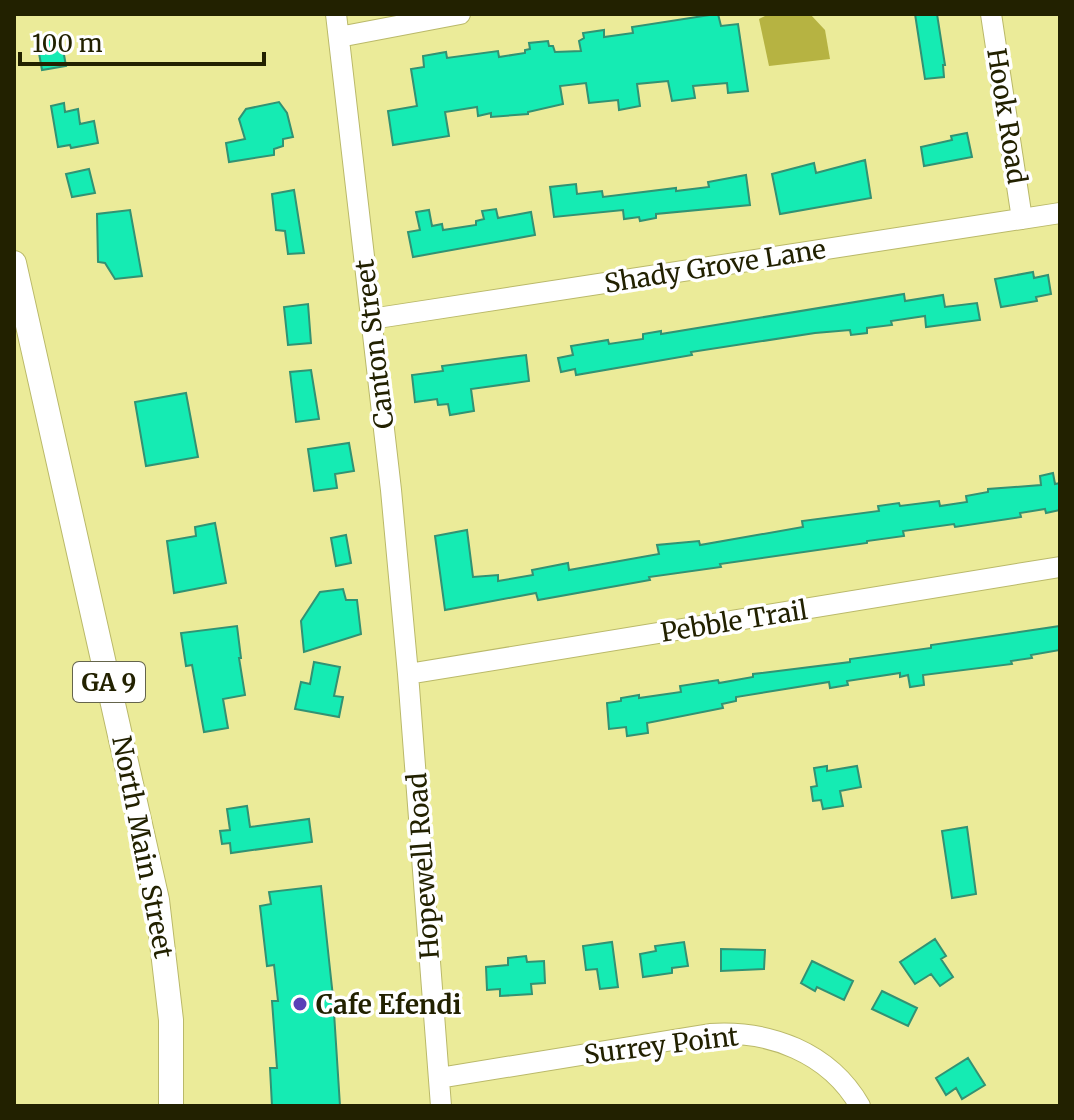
<svg xmlns="http://www.w3.org/2000/svg" width="1074" height="1120" font-family="Merriweather,serif">
<style>
.water{fill:#b6b342}
.building{fill:#15ebb3;stroke:#329273;stroke-width:2}
.lines{fill:none;stroke-linecap:round;stroke-linejoin:round}
.minor-casing{stroke:#bab969;stroke-width:22}
.major-casing{stroke:#bab969;stroke-width:26}
.minor{stroke:#fff;stroke-width:20}
.major{stroke:#fff;stroke-width:24}
.poi-dot{fill:#5a3fb7;stroke:#fff;stroke-width:3}
.labels{text-anchor:middle;dominant-baseline:central;stroke-width:7;stroke-linejoin:round;paint-order:stroke}
.shield{fill:#fff;stroke:#64644c;stroke-width:2}
.shield-label{font-size:24px;font-weight:bold;fill:#222100}
.street-label{font-size:26px;fill:#222100;stroke:#fff}
.poi-label{font-size:26px;font-weight:bold;fill:#222100;stroke:#fff;text-anchor:start}
</style>
<rect width="100%" height="100%" fill="#ebeb99"/>
<!-- water -->
<path class="water" d="M769 14H810L825 30 830 59 769 66 759 19Z"/>
<!-- building -->
<path class="building" d="M716 14H718L721 26 738 24 748 91 728 93 727 83 693 86 695 98 672 101 668 81 637 84 640 106 619 110 618 100 589 103 586 83 560 86 563 104 528 112V114L491 117V113L478 116 477 107 445 112 449 136 393 145 388 111 417 106 411 69 424 67 423 56 446 52 447 58 498 51 499 57 525 53V50L530 49 529 43 548 41 549 46H553L555 52 581 51 579 41 584 38 583 33 604 30V37L633 33 632 27Z
M915 14H937L945 65H943L944 77 925 79Z
M61 38 66 66 42 70 37 42Z
M279 102 287 113 293 137 283 139V146L274 149V155L229 162 226 143 245 139 239 119 246 109Z
M64 103 65 112 78 109 80 124 94 121 98 143 71 148 70 145 58 147 51 106Z
M967 133 972 157 924 166 921 147 952 140 951 136Z
M865 160 871 198 780 214 772 174 814 163 816 173Z
M89 169 95 193 72 197 66 174Z
M746 175 750 205 656 214V218L640 221 639 217 624 219 623 210 554 217 550 187 576 184 577 194 602 191 603 197 676 188V191L709 187 708 182Z
M294 190 304 253 288 254 285 231 276 230 272 194Z
M496 209 498 218 531 212 535 235 413 257 408 232 420 230 416 212 429 210 432 226 442 224 443 230 476 225V221L484 219 482 211Z
M130 210 142 276 115 279 105 263 98 262 97 214Z
M1033 272 1034 278 1048 275 1051 294 1036 297 1037 301 1001 307 995 279Z
M904 294 905 301 943 295 945 307 977 303 980 320 926 327 925 316 891 321 892 325 867 328V333L851 335 850 330 815 333 691 352 692 355 576 375 575 369 561 372 558 358 573 355 571 346 608 340 609 344 643 339V334L661 331V334Z
M308 304 311 343 288 345 284 307Z
M526 355 529 381 471 389 474 411 450 415 448 404 438 405 437 399 415 402 412 375 443 371 442 366Z
M311 370 319 419 296 422 290 372Z
M186 393 198 457 146 466 135 402Z
M349 443 354 471 335 474 337 488 314 491 308 449Z
M1053 473 1055 484 1060 483V510L1046 513 1045 509 1020 513 1021 517 955 527 954 524 903 531 904 536 867 541V543L720 564 721 567 649 577 650 580 538 600 536 593 445 610 435 536 467 530 473 577 498 575V581L533 575 532 570 568 563 569 570 659 554 657 545 699 541 700 545 803 527 802 521 879 511 878 506 899 503 900 506 939 501 940 506 967 502 966 496 988 492V489L1041 485 1040 476Z
M215 523 226 583 174 593 167 541 196 536 195 527Z
M346 535 351 563 336 566 331 538Z
M343 589 346 600H357L361 634 304 652 301 621 320 592Z
M237 626 241 658H239L245 695 223 699 228 728 204 732 192 665 186 666 181 633Z
M1060 626V650L1031 655 1032 658 1011 661 1012 664 923 675 924 685 910 687 908 675 900 677V673L847 681 848 685 830 688 829 682 736 697V701L722 704 723 708 647 723 648 733 627 736 626 727 609 729 607 703 621 701V698L639 695V698L681 692 680 686 718 680 719 683 753 677V674L850 662V659L931 648V645Z
M314 662 340 667 334 696 343 697 339 717 295 709 301 682 310 684Z
M827 766V771L857 766 861 787 840 791 843 806 823 809 821 800 813 801 811 787 817 786 814 768Z
M247 806 250 827 309 819 312 842 231 853 230 843 222 844 220 831 230 830 227 809Z
M967 827 976 894 952 898 942 831Z
M321 886 333 997 340 1106H272L270 1068H277L272 1001H278L274 965 267 966 260 906 271 904 269 892Z
M935 939 946 956 941 959 953 977 940 986 931 974 915 984 900 962Z
M612 942 618 987 600 989 597 969 586 970 583 946Z
M684 942 688 966 672 968V973L643 977 640 954 656 951 655 946Z
M721 949 765 950 764 969 721 971Z
M526 956 527 962 544 961 545 983 531 984 532 994 500 996V989L487 990 486 967 508 965V958Z
M812 961 853 981 844 1000 817 987 815 991 801 983Z
M882 991 917 1008 908 1026 872 1009Z
M968 1058 985 1085 962 1099 956 1088 946 1095 936 1078Z"/>
<g class="lines">
<!-- minor casing -->
<g class="minor-casing">
<path id="minor" d="M336 14 391 490 408 674 441 1106
M991 14 1022 219
M339 37 460 14
M371 319 1060 213
M408 674 1060 567
M439 1078 710 1034C769 1030 829 1052 860 1106"/>
</g>
<!-- major casing -->
<g class="major-casing">
<path id="major" d="M14 263 157 900 171 1020V1106"/>
</g>
<!-- minor -->
<use href="#minor" class="minor"/>
<!-- major -->
<use href="#major" class="major"/>
</g>
<!-- markers -->
<circle class="poi-dot" cx="300" cy="1004" r="8"/>
<g class="labels">
<!-- shield labels -->
<rect class="shield" x="73" y="662" width="72" height="40" rx="6"/>
<g class="shield-label">
<text x="109" y="682">GA 9</text>
</g>
<!-- street labels -->
<g class="street-label">
<text transform="translate(1007 116) rotate(81)">Hook Road</text>
<text transform="translate(715 266) rotate(-9)">Shady Grove Lane</text>
<text transform="translate(374 344) rotate(-97)">Canton Street</text>
<text transform="translate(734 621) rotate(-9)">Pebble Trail</text>
<text transform="translate(143 847) rotate(79)">North Main Street</text>
<text transform="translate(423 866) rotate(-94)">Hopewell Road</text>
<text transform="translate(661 1045) rotate(-7)">Surrey Point</text>
</g>
<!-- poi labels -->
<g class="poi-label">
<text x="316" y="1004">Cafe Efendi</text>
</g>
</g>
<!-- border -->
<rect width="1074" height="1120" fill="none" stroke="#222100" stroke-width="32"/>
<!-- scale -->
<path d="M20 52v12h244v-12" fill="none" stroke="#222100" stroke-width="4"/>
<text x="32" y="52" font-size="24" fill="#222100" stroke="#ffffff" stroke-width="6" paint-order="stroke">100 m</text>
</svg>
